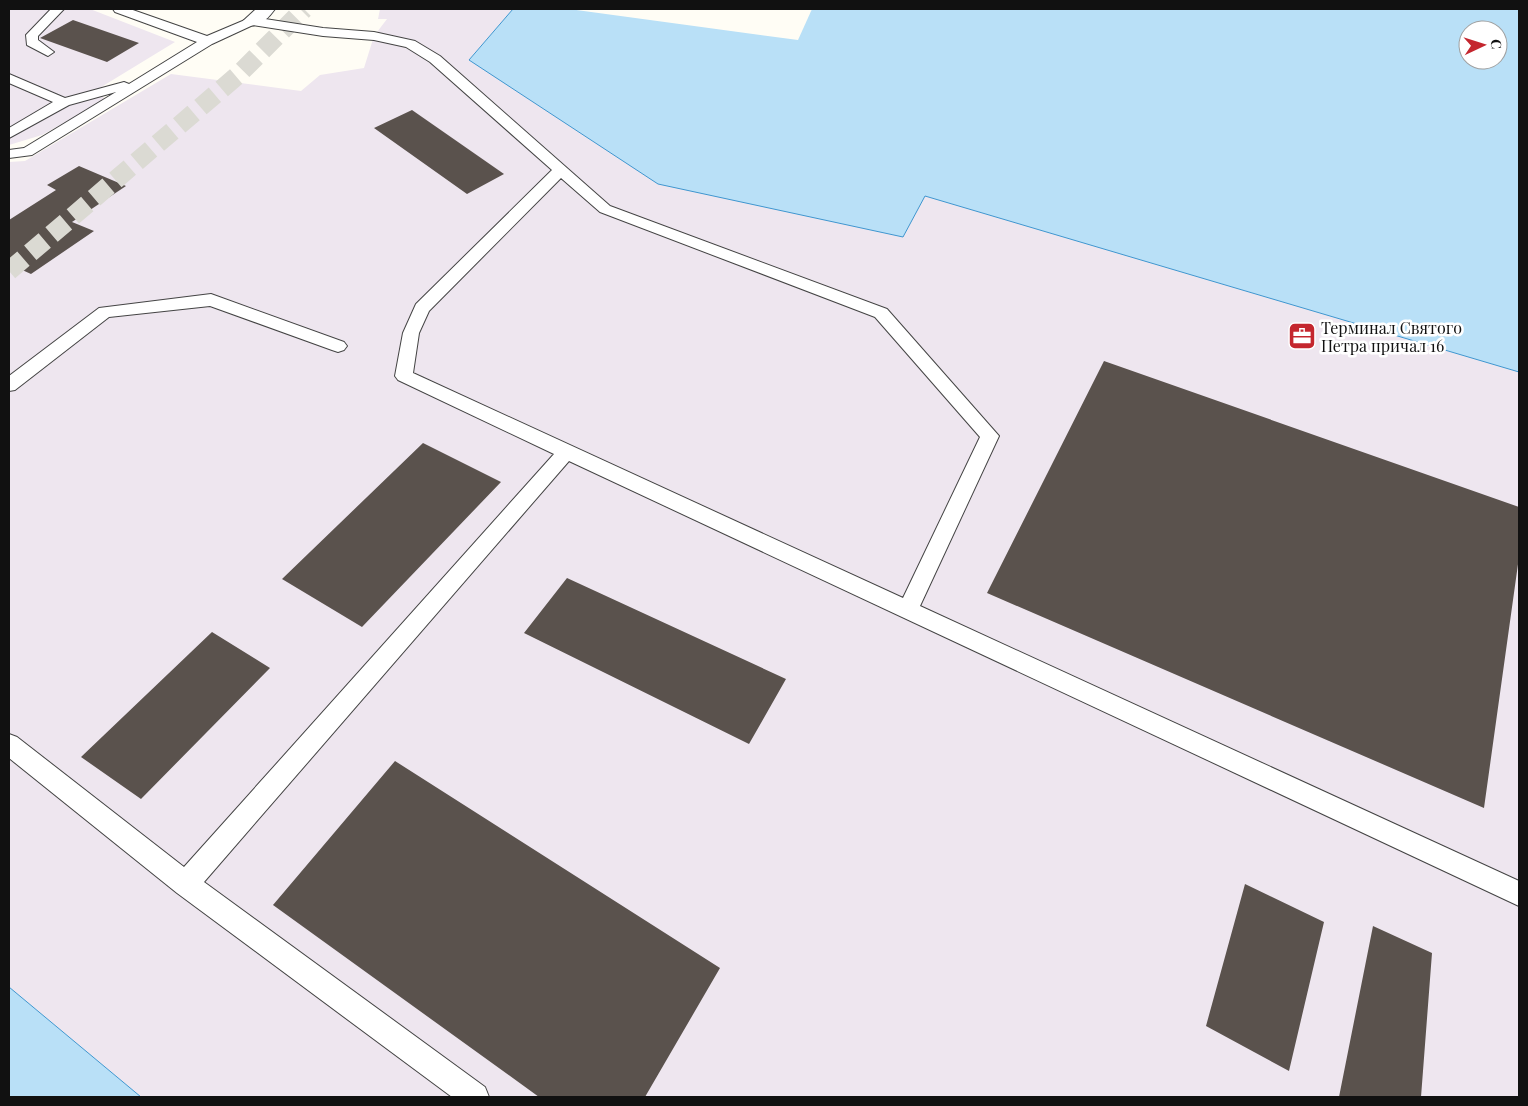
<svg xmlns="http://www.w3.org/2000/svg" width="1528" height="1106" font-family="'Playfair Display',serif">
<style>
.industrial{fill:#eee6ef}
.water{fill:#b9e0f7;stroke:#3f96cf;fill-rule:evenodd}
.pier{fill:#fffdf5}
.building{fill:#5a524d}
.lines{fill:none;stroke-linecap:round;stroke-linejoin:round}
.secondary-tunnel{stroke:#dbdad3;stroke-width:19;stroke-dasharray:19 9;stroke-linecap:butt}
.lane-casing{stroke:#444;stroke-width:2}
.street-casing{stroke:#444;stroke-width:2}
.lane{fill:#fff;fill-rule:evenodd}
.street{fill:#fff;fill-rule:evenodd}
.labels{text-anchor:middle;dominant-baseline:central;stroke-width:5;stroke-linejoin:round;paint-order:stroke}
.poi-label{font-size:16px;fill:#111;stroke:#fff;text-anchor:start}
</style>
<rect width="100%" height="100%" fill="#fffdf5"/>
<!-- industrial -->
<path class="industrial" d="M9 9H90L175 42 98 89 105 100 42 135 9 145Z
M380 9H513L469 60 1519 372V1097H141L9 987V162L25 161 171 74 301 91 320 75 364 68 374 36 387 19H378Z"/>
<!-- water -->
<path class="water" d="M513 9H1519V372L925 196 903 237 658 184 469 60ZM1468 30H1498V60H1468Z
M9 987 141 1097H9Z"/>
<!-- pier -->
<path class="pier" d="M569 9H812L798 40Z"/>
<!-- building -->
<path class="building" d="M73 20 139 43 107 62 40 38Z
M412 110 504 174 467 194 374 128Z
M79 166 126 186 72 222 94 231 31 274 9 264V220L56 190 47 185Z
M1104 361 1519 507V557L1484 808 987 593Z
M423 443 501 482 362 627 282 579Z
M567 578 786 679 749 744 524 633Z
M212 632 270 668 141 799 81 757Z
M395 761 720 968 645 1097H539L273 905Z
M1245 884 1324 922 1289 1071 1206 1026Z
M1373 926 1432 953 1421 1097H1339Z"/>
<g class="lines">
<!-- secondary-tunnel -->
<path class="secondary-tunnel" d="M9 271 238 75 304 9"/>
<!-- lane casing -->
<g class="lane-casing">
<path id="lane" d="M51 9H64L38 36V40L54 52 48 56 27 45 26 35Z
M113 9H130L207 36 252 17 323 28 374 32 415 41 440 56 610 206 887 309 999 436 920 606 1519 881V906L569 461 204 882 485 1087 489 1097H452L177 893 9 758V734L17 737 184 867 554 454 398 380 395 376 403 333 416 304 552 170 430 62 406 47 374 40 323 36 253 25 212 44 32 155 9 158V150L24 148 116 92 69 105 9 138V128L53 102 9 83V74L65 98 124 82 129 84 197 42 115 12ZM561 178 600 212 875 317 980 437 903 598 413 373 419 333 429 311Z
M211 294 344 342 347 346 344 350 338 352 332 350 210 306 109 317 15 390 9 391V376L99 308Z"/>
</g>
<!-- street casing -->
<g class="street-casing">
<path id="street" d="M256 9H275C268 19 258 28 246 25L243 21Z"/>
</g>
<!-- lane -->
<use href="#lane" class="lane"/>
<!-- street -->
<use href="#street" class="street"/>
</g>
<!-- icons -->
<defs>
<g id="office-square" transform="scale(1.4375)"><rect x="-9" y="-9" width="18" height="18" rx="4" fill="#c4262e" stroke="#fff"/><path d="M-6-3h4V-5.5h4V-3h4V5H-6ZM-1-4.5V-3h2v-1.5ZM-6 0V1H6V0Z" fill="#fff"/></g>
</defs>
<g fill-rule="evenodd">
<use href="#office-square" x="1302" y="336"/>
</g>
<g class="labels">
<!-- poi labels -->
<g class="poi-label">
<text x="1321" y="327">Терминал Святого<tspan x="1321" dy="18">Петра причал 16</tspan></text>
</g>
</g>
<!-- border -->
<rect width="1528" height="1106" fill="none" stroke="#111111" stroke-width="20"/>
<!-- north arrow -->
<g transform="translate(1483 45) rotate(86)"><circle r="24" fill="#ffffff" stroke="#a0a0a0"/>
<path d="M0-4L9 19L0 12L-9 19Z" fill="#c4262e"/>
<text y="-8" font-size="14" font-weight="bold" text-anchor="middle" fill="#111111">С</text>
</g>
</svg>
